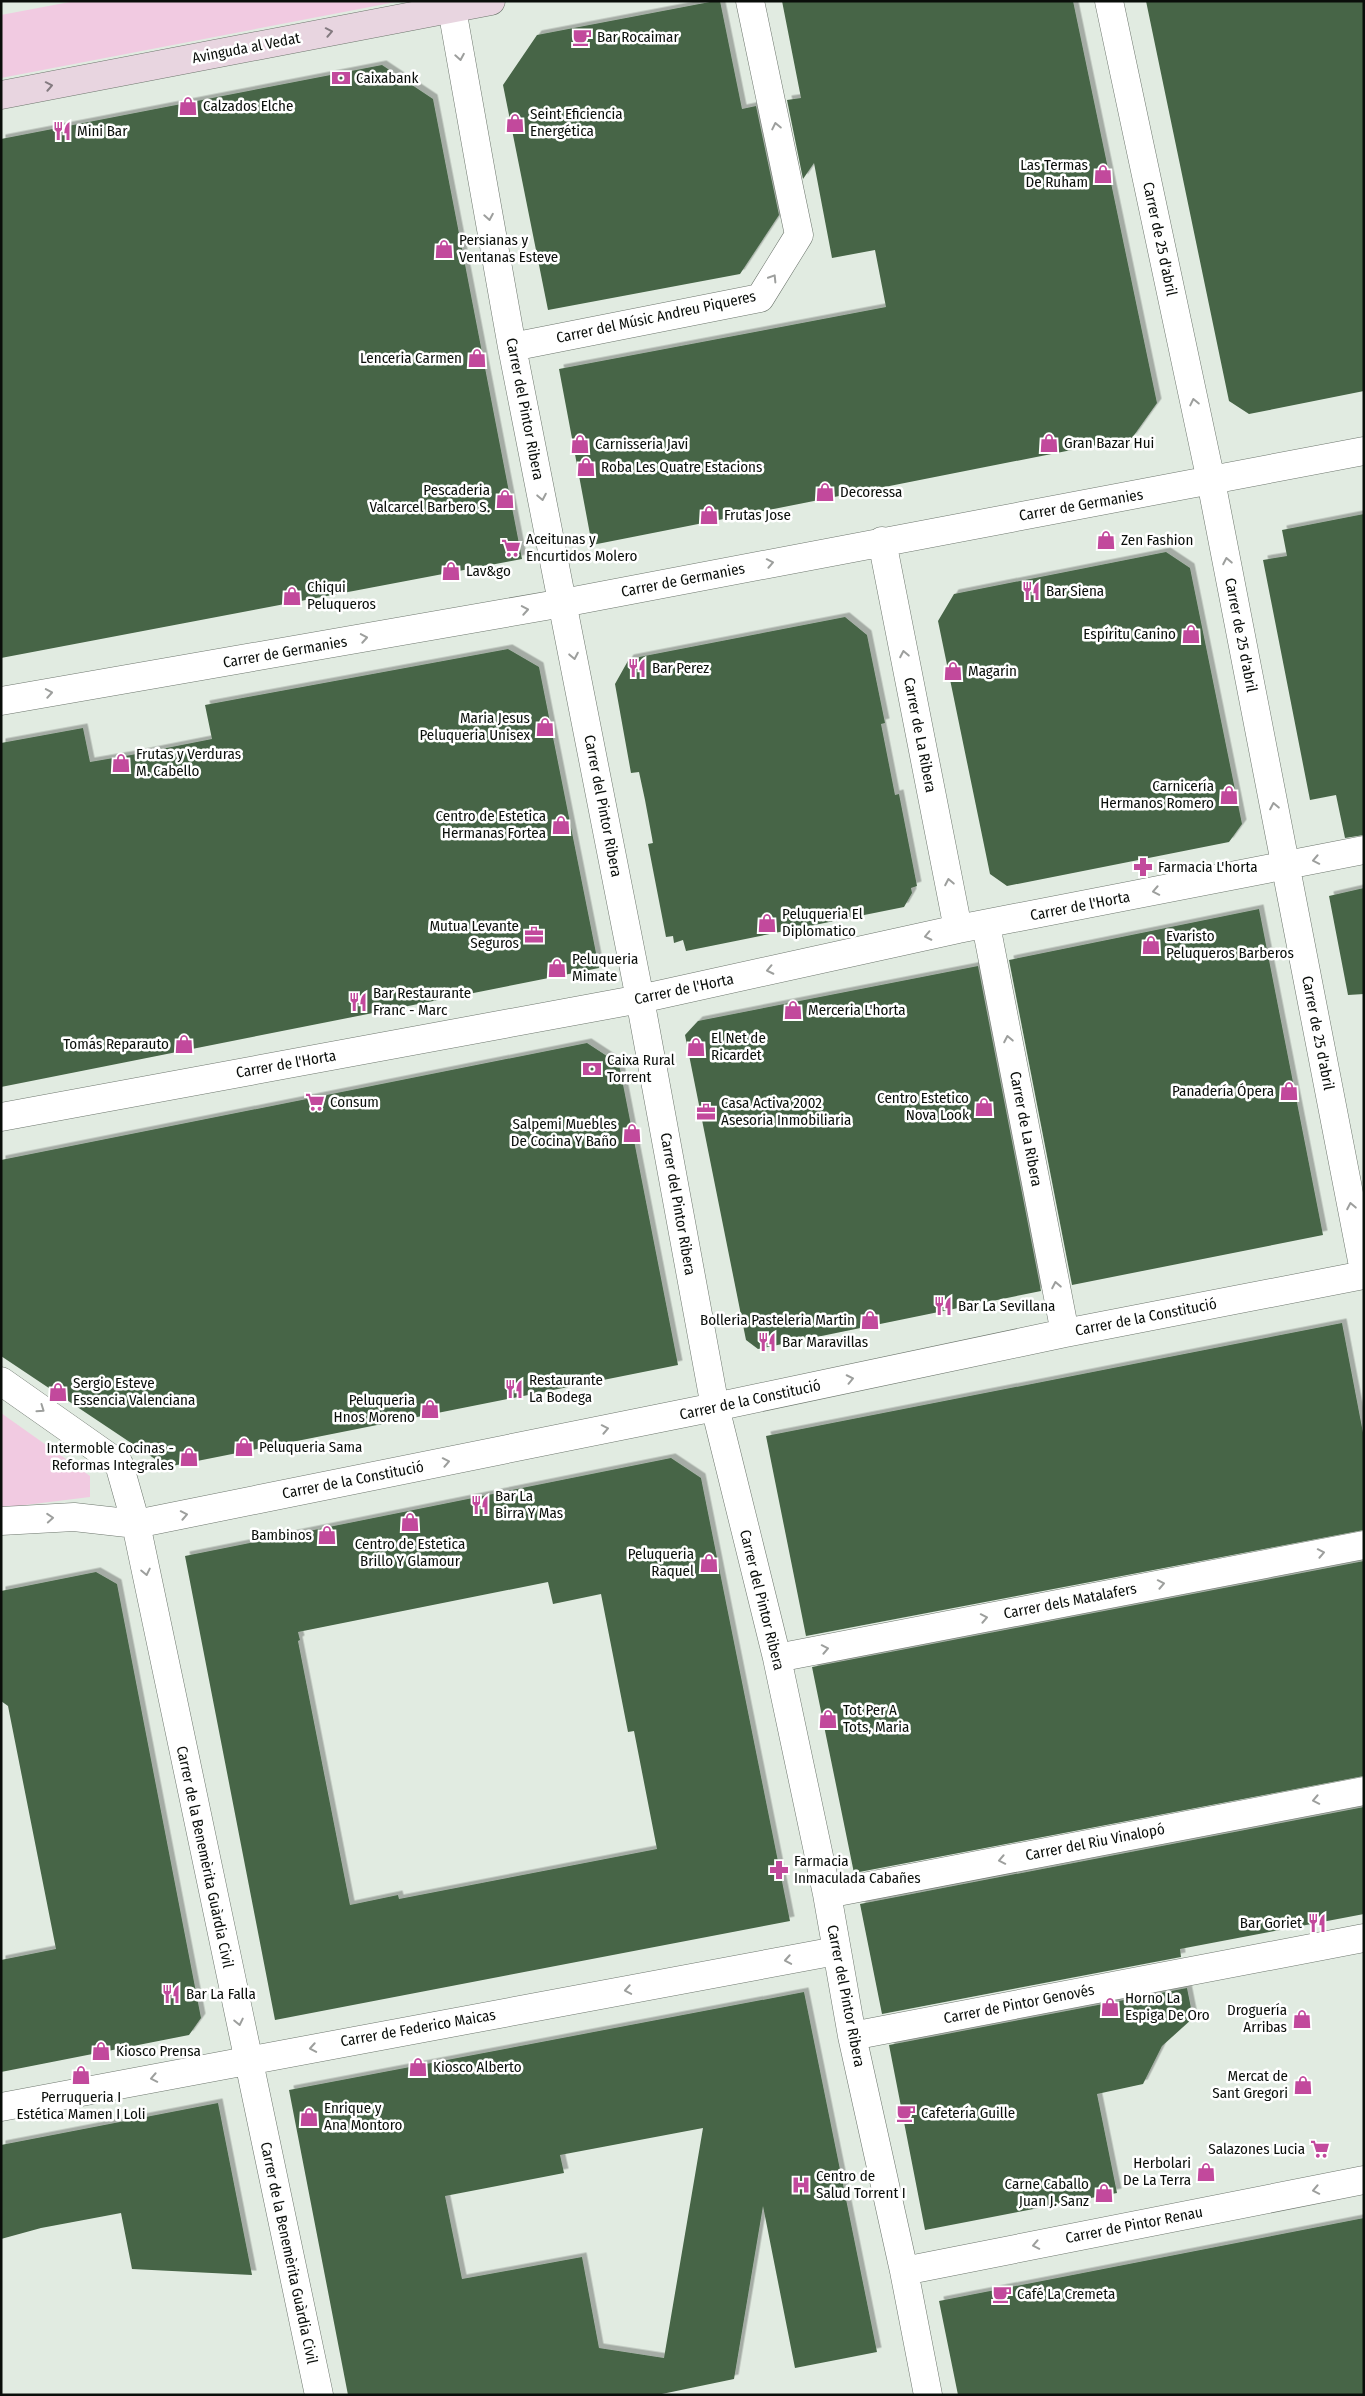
<svg xmlns="http://www.w3.org/2000/svg" width="1365" height="2396" font-family="'Fira Sans Condensed',sans-serif">
<style>
.green{fill:#f1cae1}
.building{fill:#476547;fill-rule:evenodd;filter:url(#shadow)}
.lines{fill:none;stroke-linecap:round;stroke-linejoin:round}
.street-casing{stroke:#6d766d;stroke-width:29}
.secondary-casing{stroke:#6d766d;stroke-width:29}
.street{stroke:#fff;stroke-width:28}
.secondary{stroke:#e8d5e0;stroke-width:28}
.oneway{stroke:#847b80}
.oneway2{stroke:#9d9f9d}
.labels{text-anchor:middle;dominant-baseline:central;stroke-width:5;stroke-linejoin:round;paint-order:stroke}
.poi-label{font-size:15px;fill:#0a0e0a;stroke:#fff;text-anchor:start}
.street-label{font-size:15px;fill:#0a0e0a;stroke:#fff}
</style>
<defs>
<filter id="shadow"><feDropShadow dx="4.5" dy="-4.5" stdDeviation="0" flood-color="#0004"/></filter>
</defs>
<rect width="100%" height="100%" fill="#e1ebe1"/>
<!-- green -->
<path class="green" d="M75 1H401L1 78V15Z
M1 1413 90 1476V1497L1 1508Z"/>
<!-- building -->
<path class="building" d="M715 1H720L742 109 756 106 779 215 740 274 548 310 503 85 537 35Z
M782 1H1073L1157 403 1132 438 592 545 559 369 886 307 875 250 832 258 814 163 803 179 787 100 801 98Z
M1146 1H1364V391L1249 414 1229 401Z
M382 65 433 99 522 559 1 658V139Z
M1364 514V835L1345 838 1336 795 1310 800 1263 560 1287 556 1282 530Z
M1166 552 1190 568 1242 824 1229 842 1007 886 990 874 938 621 954 594Z
M845 617 867 635 885 723 881 724 895 795 899 794 917 886 911 888 912 893 904 907 686 951 683 940 674 943 673 936 666 937 648 844 653 843 645 800 639 772 631 773 615 684 629 659Z
M508 649 539 667 599 968 1 1087V743L83 728 90 762 131 755 212 739 205 705Z
M1364 888V994L1348 995 1329 896Z
M1259 909 1323 1235 1072 1285 1009 960Z
M978 966 1041 1291 758 1349 746 1340 685 1035 698 1021Z
M587 1043 619 1064 678 1365 167 1467 1 1356V1160Z
M1342 1323 1364 1438V1530L806 1636 766 1436Z
M671 1458 701 1478 790 1921 275 2020 185 1556ZM548 1582 553 1604 601 1594 628 1732 634 1731 657 1849 399 1899 398 1895 350 1905 298 1641 300 1640 298 1632Z
M1364 1561V1776L854 1873 812 1667Z
M96 1572 117 1584 201 2018 189 2035 1 2072V1960L56 1949 8 1706 1 1701V1591Z
M1364 1807V1914L1180 1949 1181 1957 882 2014 860 1904Z
M1187 1988 1193 2018 1162 2046 1143 2084 1097 2094 1117 2193 925 2230 889 2045Z
M804 1992 877 2352 795 2368 763 2206 734 2379 657 2395H348L289 2090ZM703 2128 664 2358 599 2348 582 2257 462 2279 445 2196 564 2173 560 2155Z
M218 2103 252 2275 132 2269 121 2213 41 2228 1 2239V2145Z
M1364 2218V2395H958L939 2301Z"/>
<g class="lines">
<!-- street casing -->
<g class="street-casing">
<path id="street" d="M1109 1 1211 481 1364 1271
M452 9 512 347 640 999 715 1407 777 1658 827 1894 852 2036 904 2271 928 2395
M512 347 760 298 799 235 750 1
M882 541 958 929
M1 701 563 603 1364 451
M986 925 1065 1333
M1 1117 640 999 958 929 1364 850
M1 1381 119 1464 136 1524 319 2395
M1 1521 74 1517 136 1524 715 1407 1065 1333 1364 1275
M777 1658 1364 1545
M827 1894 1364 1791
M852 2036 1364 1938
M1 2107 836 1951
M904 2271 1364 2180"/>
</g>
<!-- secondary casing -->
<g class="secondary-casing">
<path id="secondary" d="M1 95 491 1"/>
</g>
<!-- street -->
<use href="#street" class="street"/>
<!-- secondary -->
<use href="#secondary" class="secondary"/>
</g>
<!-- one-way arrows -->
<defs><path id="oneway-chevron" d="M-2-3.5L2.5 0L-2 3.5" fill="none" stroke-width="1.6" stroke-linecap="round" stroke-linejoin="round" transform="scale(1.25)"/></defs>
<g class="oneway">
<use href="#oneway-chevron" transform="translate(329 32) rotate(-11)"/>
<use href="#oneway-chevron" transform="translate(49 86) rotate(-11)"/>
</g>
<g class="oneway2">
<use href="#oneway-chevron" transform="translate(460 57) rotate(80)"/>
<use href="#oneway-chevron" transform="translate(776 126) rotate(-102)"/>
<use href="#oneway-chevron" transform="translate(489 217) rotate(80)"/>
<use href="#oneway-chevron" transform="translate(773 278) rotate(-58)"/>
<use href="#oneway-chevron" transform="translate(1194 402) rotate(-102)"/>
<use href="#oneway-chevron" transform="translate(542 497) rotate(79)"/>
<use href="#oneway-chevron" transform="translate(1227 561) rotate(-101)"/>
<use href="#oneway-chevron" transform="translate(770 563) rotate(-11)"/>
<use href="#oneway-chevron" transform="translate(525 610) rotate(-10)"/>
<use href="#oneway-chevron" transform="translate(364 638) rotate(-10)"/>
<use href="#oneway-chevron" transform="translate(904 654) rotate(-101)"/>
<use href="#oneway-chevron" transform="translate(574 656) rotate(79)"/>
<use href="#oneway-chevron" transform="translate(49 693) rotate(-10)"/>
<use href="#oneway-chevron" transform="translate(1274 806) rotate(-101)"/>
<use href="#oneway-chevron" transform="translate(1316 860) rotate(169)"/>
<use href="#oneway-chevron" transform="translate(949 882) rotate(-101)"/>
<use href="#oneway-chevron" transform="translate(1156 891) rotate(169)"/>
<use href="#oneway-chevron" transform="translate(928 936) rotate(168)"/>
<use href="#oneway-chevron" transform="translate(770 970) rotate(168)"/>
<use href="#oneway-chevron" transform="translate(1008 1039) rotate(-101)"/>
<use href="#oneway-chevron" transform="translate(1351 1206) rotate(-101)"/>
<use href="#oneway-chevron" transform="translate(1056 1285) rotate(-101)"/>
<use href="#oneway-chevron" transform="translate(850 1379) rotate(-12)"/>
<use href="#oneway-chevron" transform="translate(41 1409) rotate(35)"/>
<use href="#oneway-chevron" transform="translate(605 1429) rotate(-11)"/>
<use href="#oneway-chevron" transform="translate(446 1462) rotate(-11)"/>
<use href="#oneway-chevron" transform="translate(184 1515) rotate(-11)"/>
<use href="#oneway-chevron" transform="translate(50 1518) rotate(-4)"/>
<use href="#oneway-chevron" transform="translate(1321 1553) rotate(-11)"/>
<use href="#oneway-chevron" transform="translate(146 1572) rotate(78)"/>
<use href="#oneway-chevron" transform="translate(1161 1584) rotate(-11)"/>
<use href="#oneway-chevron" transform="translate(984 1618) rotate(-11)"/>
<use href="#oneway-chevron" transform="translate(825 1649) rotate(-11)"/>
<use href="#oneway-chevron" transform="translate(1316 1800) rotate(169)"/>
<use href="#oneway-chevron" transform="translate(1002 1860) rotate(169)"/>
<use href="#oneway-chevron" transform="translate(788 1960) rotate(170)"/>
<use href="#oneway-chevron" transform="translate(628 1990) rotate(170)"/>
<use href="#oneway-chevron" transform="translate(239 2022) rotate(78)"/>
<use href="#oneway-chevron" transform="translate(313 2048) rotate(170)"/>
<use href="#oneway-chevron" transform="translate(154 2078) rotate(169)"/>
<use href="#oneway-chevron" transform="translate(1316 2190) rotate(169)"/>
<use href="#oneway-chevron" transform="translate(1036 2245) rotate(169)"/>
</g>
<!-- icons -->
<defs>
<g id="cafe-bare" transform="scale(1.5)"><path d="M-5.5-4.5H6V0H3Q3 3.5 0 3.5H-2.5Q-5.5 3.5-5.5 0ZM3-3.2v2h1.7v-2ZM-6 4.5H4V6H-6Z" fill="#c2499c" stroke="#fff" stroke-width="2.5" paint-order="stroke"/></g>
<g id="bank-bare" transform="scale(1.5)"><path d="M-6-4H6V4H-6ZM0-2.3a2.3 2.3 0 1 0 0 4.6a2.3 2.3 0 1 0 0-4.6Z" fill="#c2499c" stroke="#fff" stroke-width="2.5" paint-order="stroke"/></g>
<g id="shop-bare" transform="scale(1.5)"><path d="M-5-2.5h2.3a2.7 3.5 0 0 1 5.4 0H5L5.5 6h-11ZM-1.5-2.5h3a1.5 2.3 0 0 0-3 0Z" fill="#c2499c" stroke="#fff" stroke-width="2.5" paint-order="stroke"/></g>
<g id="restaurant-bare" transform="scale(1.5)"><path d="M-5-6h1v4h1v-4h1v4h1v-4h1v5L-1.5 .5V6h-2V.5L-5-1ZM5-6V6H3V1.5H1.5Q1.5-4 5-6Z" fill="#c2499c" stroke="#fff" stroke-width="2.5" paint-order="stroke"/></g>
<g id="supermarket-bare" transform="scale(1.5)"><path d="M-6-5.5h2.5l.6 2H6L4.5 2H-2.5L-4.4-4H-6ZM-1.5 3.2a1.3 1.3 0 1 0 .1 0ZM3 3.2a1.3 1.3 0 1 0 .1 0Z" fill="#c2499c" stroke="#fff" stroke-width="2.5" paint-order="stroke"/></g>
<g id="pharmacy-bare" transform="scale(1.5)"><path d="M-2-6h4v4h4v4h-4v4h-4v-4h-4v-4h4Z" fill="#c2499c" stroke="#fff" stroke-width="2.5" paint-order="stroke"/></g>
<g id="office-bare" transform="scale(1.5)"><path d="M-6-3h4V-5.5h4V-3h4V5H-6ZM-1-4.5V-3h2v-1.5ZM-6 0V1H6V0Z" fill="#c2499c" stroke="#fff" stroke-width="2.5" paint-order="stroke"/></g>
<g id="hospital-bare" transform="scale(1.5)"><path d="M-5-5h3v3.5h4V-5h3V5h-3V1.5h-4V5h-3Z" fill="#c2499c" stroke="#fff" stroke-width="2.5" paint-order="stroke"/></g>
</defs>
<g fill-rule="evenodd">
<use href="#cafe-bare" x="582" y="37"/>
<use href="#bank-bare" x="341" y="78"/>
<use href="#shop-bare" x="188" y="106"/>
<use href="#shop-bare" x="515" y="123"/>
<use href="#restaurant-bare" x="62" y="131"/>
<use href="#shop-bare" x="1103" y="174"/>
<use href="#shop-bare" x="444" y="249"/>
<use href="#shop-bare" x="477" y="358"/>
<use href="#shop-bare" x="1049" y="443"/>
<use href="#shop-bare" x="580" y="444"/>
<use href="#shop-bare" x="586" y="467"/>
<use href="#shop-bare" x="825" y="492"/>
<use href="#shop-bare" x="505" y="499"/>
<use href="#shop-bare" x="709" y="515"/>
<use href="#shop-bare" x="1106" y="540"/>
<use href="#supermarket-bare" x="511" y="548"/>
<use href="#shop-bare" x="451" y="571"/>
<use href="#restaurant-bare" x="1031" y="591"/>
<use href="#shop-bare" x="292" y="596"/>
<use href="#shop-bare" x="1191" y="634"/>
<use href="#restaurant-bare" x="637" y="668"/>
<use href="#shop-bare" x="953" y="671"/>
<use href="#shop-bare" x="545" y="727"/>
<use href="#shop-bare" x="121" y="763"/>
<use href="#shop-bare" x="1229" y="795"/>
<use href="#shop-bare" x="561" y="825"/>
<use href="#pharmacy-bare" x="1143" y="867"/>
<use href="#shop-bare" x="767" y="923"/>
<use href="#office-bare" x="534" y="935"/>
<use href="#shop-bare" x="1151" y="945"/>
<use href="#shop-bare" x="557" y="968"/>
<use href="#restaurant-bare" x="358" y="1002"/>
<use href="#shop-bare" x="793" y="1010"/>
<use href="#shop-bare" x="184" y="1044"/>
<use href="#shop-bare" x="696" y="1047"/>
<use href="#bank-bare" x="592" y="1069"/>
<use href="#shop-bare" x="1289" y="1091"/>
<use href="#supermarket-bare" x="315" y="1102"/>
<use href="#shop-bare" x="984" y="1107"/>
<use href="#office-bare" x="706" y="1112"/>
<use href="#shop-bare" x="632" y="1133"/>
<use href="#restaurant-bare" x="943" y="1306"/>
<use href="#shop-bare" x="870" y="1320"/>
<use href="#restaurant-bare" x="767" y="1342"/>
<use href="#restaurant-bare" x="514" y="1389"/>
<use href="#shop-bare" x="58" y="1392"/>
<use href="#shop-bare" x="430" y="1409"/>
<use href="#shop-bare" x="244" y="1447"/>
<use href="#shop-bare" x="189" y="1457"/>
<use href="#restaurant-bare" x="480" y="1505"/>
<use href="#shop-bare" x="410" y="1522"/>
<use href="#shop-bare" x="327" y="1535"/>
<use href="#shop-bare" x="709" y="1563"/>
<use href="#shop-bare" x="828" y="1719"/>
<use href="#pharmacy-bare" x="779" y="1870"/>
<use href="#restaurant-bare" x="1317" y="1923"/>
<use href="#restaurant-bare" x="171" y="1994"/>
<use href="#shop-bare" x="1110" y="2007"/>
<use href="#shop-bare" x="1302" y="2019"/>
<use href="#shop-bare" x="101" y="2051"/>
<use href="#shop-bare" x="418" y="2067"/>
<use href="#shop-bare" x="81" y="2075"/>
<use href="#shop-bare" x="1303" y="2085"/>
<use href="#cafe-bare" x="906" y="2113"/>
<use href="#shop-bare" x="309" y="2117"/>
<use href="#supermarket-bare" x="1320" y="2149"/>
<use href="#shop-bare" x="1206" y="2172"/>
<use href="#hospital-bare" x="801" y="2185"/>
<use href="#shop-bare" x="1104" y="2193"/>
<use href="#cafe-bare" x="1002" y="2294"/>
</g>
<g class="labels">
<!-- poi labels -->
<g class="poi-label">
<text x="597" y="37">Bar Rocaimar</text>
<text x="356" y="78">Caixabank</text>
<text x="203" y="106">Calzados Elche</text>
<text x="530" y="114">Seint Eficiencia<tspan x="530" dy="17">Energética</tspan></text>
<text x="77" y="131">Mini Bar</text>
<text x="1088" y="165" text-anchor="end">Las Termas<tspan x="1088" dy="17">De Ruham</tspan></text>
<text x="459" y="240">Persianas y<tspan x="459" dy="17">Ventanas Esteve</tspan></text>
<text x="462" y="358" text-anchor="end">Lenceria Carmen</text>
<text x="1064" y="443">Gran Bazar Hui</text>
<text x="595" y="444">Carnisseria Javi</text>
<text x="601" y="467">Roba Les Quatre Estacions</text>
<text x="490" y="490" text-anchor="end">Pescaderia<tspan x="490" dy="17">Valcarcel Barbero S.</tspan></text>
<text x="840" y="492">Decoressa</text>
<text x="724" y="515">Frutas Jose</text>
<text x="526" y="539">Aceitunas y<tspan x="526" dy="17">Encurtidos Molero</tspan></text>
<text x="1121" y="540">Zen Fashion</text>
<text x="466" y="571">Lav&amp;go</text>
<text x="307" y="587">Chiqui<tspan x="307" dy="17">Peluqueros</tspan></text>
<text x="1046" y="591">Bar Siena</text>
<text x="1176" y="634" text-anchor="end">Espíritu Canino</text>
<text x="652" y="668">Bar Perez</text>
<text x="968" y="671">Magarin</text>
<text x="530" y="718" text-anchor="end">Maria Jesus<tspan x="530" dy="17">Peluqueria Unisex</tspan></text>
<text x="136" y="754">Frutas y Verduras<tspan x="136" dy="17">M. Cabello</tspan></text>
<text x="1214" y="786" text-anchor="end">Carnicería<tspan x="1214" dy="17">Hermanos Romero</tspan></text>
<text x="546" y="816" text-anchor="end">Centro de Estetica<tspan x="546" dy="17">Hermanas Fortea</tspan></text>
<text x="1158" y="867">Farmacia L'horta</text>
<text x="782" y="914">Peluqueria El<tspan x="782" dy="17">Diplomatico</tspan></text>
<text x="519" y="926" text-anchor="end">Mutua Levante<tspan x="519" dy="17">Seguros</tspan></text>
<text x="1166" y="936">Evaristo<tspan x="1166" dy="17">Peluqueros Barberos</tspan></text>
<text x="572" y="959">Peluqueria<tspan x="572" dy="17">Mimate</tspan></text>
<text x="373" y="993">Bar Restaurante<tspan x="373" dy="17">Franc - Marc</tspan></text>
<text x="808" y="1010">Merceria L'horta</text>
<text x="711" y="1038">El Net de<tspan x="711" dy="17">Ricardet</tspan></text>
<text x="169" y="1044" text-anchor="end">Tomás Reparauto</text>
<text x="607" y="1060">Caixa Rural<tspan x="607" dy="17">Torrent</tspan></text>
<text x="1274" y="1091" text-anchor="end">Panadería Ópera</text>
<text x="969" y="1098" text-anchor="end">Centro Estetico<tspan x="969" dy="17">Nova Look</tspan></text>
<text x="330" y="1102">Consum</text>
<text x="721" y="1103">Casa Activa 2002<tspan x="721" dy="17">Asesoria Inmobiliaria</tspan></text>
<text x="617" y="1124" text-anchor="end">Salpemi Muebles<tspan x="617" dy="17">De Cocina Y Baño</tspan></text>
<text x="958" y="1306">Bar La Sevillana</text>
<text x="855" y="1320" text-anchor="end">Bolleria Pasteleria Martin</text>
<text x="782" y="1342">Bar Maravillas</text>
<text x="529" y="1380">Restaurante<tspan x="529" dy="17">La Bodega</tspan></text>
<text x="73" y="1383">Sergio Esteve<tspan x="73" dy="17">Essencia Valenciana</tspan></text>
<text x="415" y="1400" text-anchor="end">Peluqueria<tspan x="415" dy="17">Hnos Moreno</tspan></text>
<text x="259" y="1447">Peluqueria Sama</text>
<text x="174" y="1448" text-anchor="end">Intermoble Cocinas -<tspan x="174" dy="17">Reformas Integrales</tspan></text>
<text x="495" y="1496">Bar La<tspan x="495" dy="17">Birra Y Mas</tspan></text>
<text x="312" y="1535" text-anchor="end">Bambinos</text>
<text x="410" y="1544" text-anchor="middle">Centro de Estetica<tspan x="410" dy="17">Brillo Y Glamour</tspan></text>
<text x="694" y="1554" text-anchor="end">Peluqueria<tspan x="694" dy="17">Raquel</tspan></text>
<text x="843" y="1710">Tot Per A<tspan x="843" dy="17">Tots, Maria</tspan></text>
<text x="794" y="1861">Farmacia<tspan x="794" dy="17">Inmaculada Cabañes</tspan></text>
<text x="1302" y="1923" text-anchor="end">Bar Goriet</text>
<text x="186" y="1994">Bar La Falla</text>
<text x="1125" y="1998">Horno La<tspan x="1125" dy="17">Espiga De Oro</tspan></text>
<text x="1287" y="2010" text-anchor="end">Droguería<tspan x="1287" dy="17">Arribas</tspan></text>
<text x="116" y="2051">Kiosco Prensa</text>
<text x="433" y="2067">Kiosco Alberto</text>
<text x="1288" y="2076" text-anchor="end">Mercat de<tspan x="1288" dy="17">Sant Gregori</tspan></text>
<text x="81" y="2097" text-anchor="middle">Perruqueria I<tspan x="81" dy="17">Estética Mamen I Loli</tspan></text>
<text x="324" y="2108">Enrique y<tspan x="324" dy="17">Ana Montoro</tspan></text>
<text x="921" y="2113">Cafetería Guille</text>
<text x="1305" y="2149" text-anchor="end">Salazones Lucia</text>
<text x="1191" y="2163" text-anchor="end">Herbolari<tspan x="1191" dy="17">De La Terra</tspan></text>
<text x="816" y="2176">Centro de<tspan x="816" dy="17">Salud Torrent I</tspan></text>
<text x="1089" y="2184" text-anchor="end">Carne Caballo<tspan x="1089" dy="17">Juan J. Sanz</tspan></text>
<text x="1017" y="2294">Café La Cremeta</text>
</g>
<!-- street labels -->
<g class="street-label">
<text transform="translate(246 48) rotate(-11)">Avinguda al Vedat</text>
<text transform="translate(1160 239) rotate(78)">Carrer de 25 d'abril</text>
<text transform="translate(656 317) rotate(-12)">Carrer del Músic Andreu Piqueres</text>
<text transform="translate(525 409) rotate(79)">Carrer del Pintor Ribera</text>
<text transform="translate(1081 505) rotate(-10)">Carrer de Germanies</text>
<text transform="translate(683 580) rotate(-11)">Carrer de Germanies</text>
<text transform="translate(1241 635) rotate(79)">Carrer de 25 d'abril</text>
<text transform="translate(285 652) rotate(-10)">Carrer de Germanies</text>
<text transform="translate(920 735) rotate(79)">Carrer de La Ribera</text>
<text transform="translate(603 806) rotate(79)">Carrer del Pintor Ribera</text>
<text transform="translate(1080 906) rotate(-11)">Carrer de l'Horta</text>
<text transform="translate(684 989) rotate(-12)">Carrer de l'Horta</text>
<text transform="translate(1318 1033) rotate(79)">Carrer de 25 d'abril</text>
<text transform="translate(286 1064) rotate(-10)">Carrer de l'Horta</text>
<text transform="translate(1026 1129) rotate(79)">Carrer de La Ribera</text>
<text transform="translate(678 1204) rotate(80)">Carrer del Pintor Ribera</text>
<text transform="translate(1146 1317) rotate(-11)">Carrer de la Constitució</text>
<text transform="translate(750 1400) rotate(-12)">Carrer de la Constitució</text>
<text transform="translate(353 1480) rotate(-11)">Carrer de la Constitució</text>
<text transform="translate(762 1600) rotate(76)">Carrer del Pintor Ribera</text>
<text transform="translate(1070 1601) rotate(-11)">Carrer dels Matalafers</text>
<text transform="translate(1095 1842) rotate(-11)">Carrer del Riu Vinalopó</text>
<text transform="translate(205 1857) rotate(78)">Carrer de la Benemèrita Guàrdia Civil</text>
<text transform="translate(846 1996) rotate(79)">Carrer del Pintor Ribera</text>
<text transform="translate(1019 2004) rotate(-11)">Carrer de Pintor Genovés</text>
<text transform="translate(418 2028) rotate(-10)">Carrer de Federico Maicas</text>
<text transform="translate(1134 2225) rotate(-11)">Carrer de Pintor Renau</text>
<text transform="translate(289 2253) rotate(78)">Carrer de la Benemèrita Guàrdia Civil</text>
</g>
</g>
<!-- border -->
<rect width="1365" height="2396" fill="none" stroke="#0a0e0a" stroke-width="5"/>
</svg>
